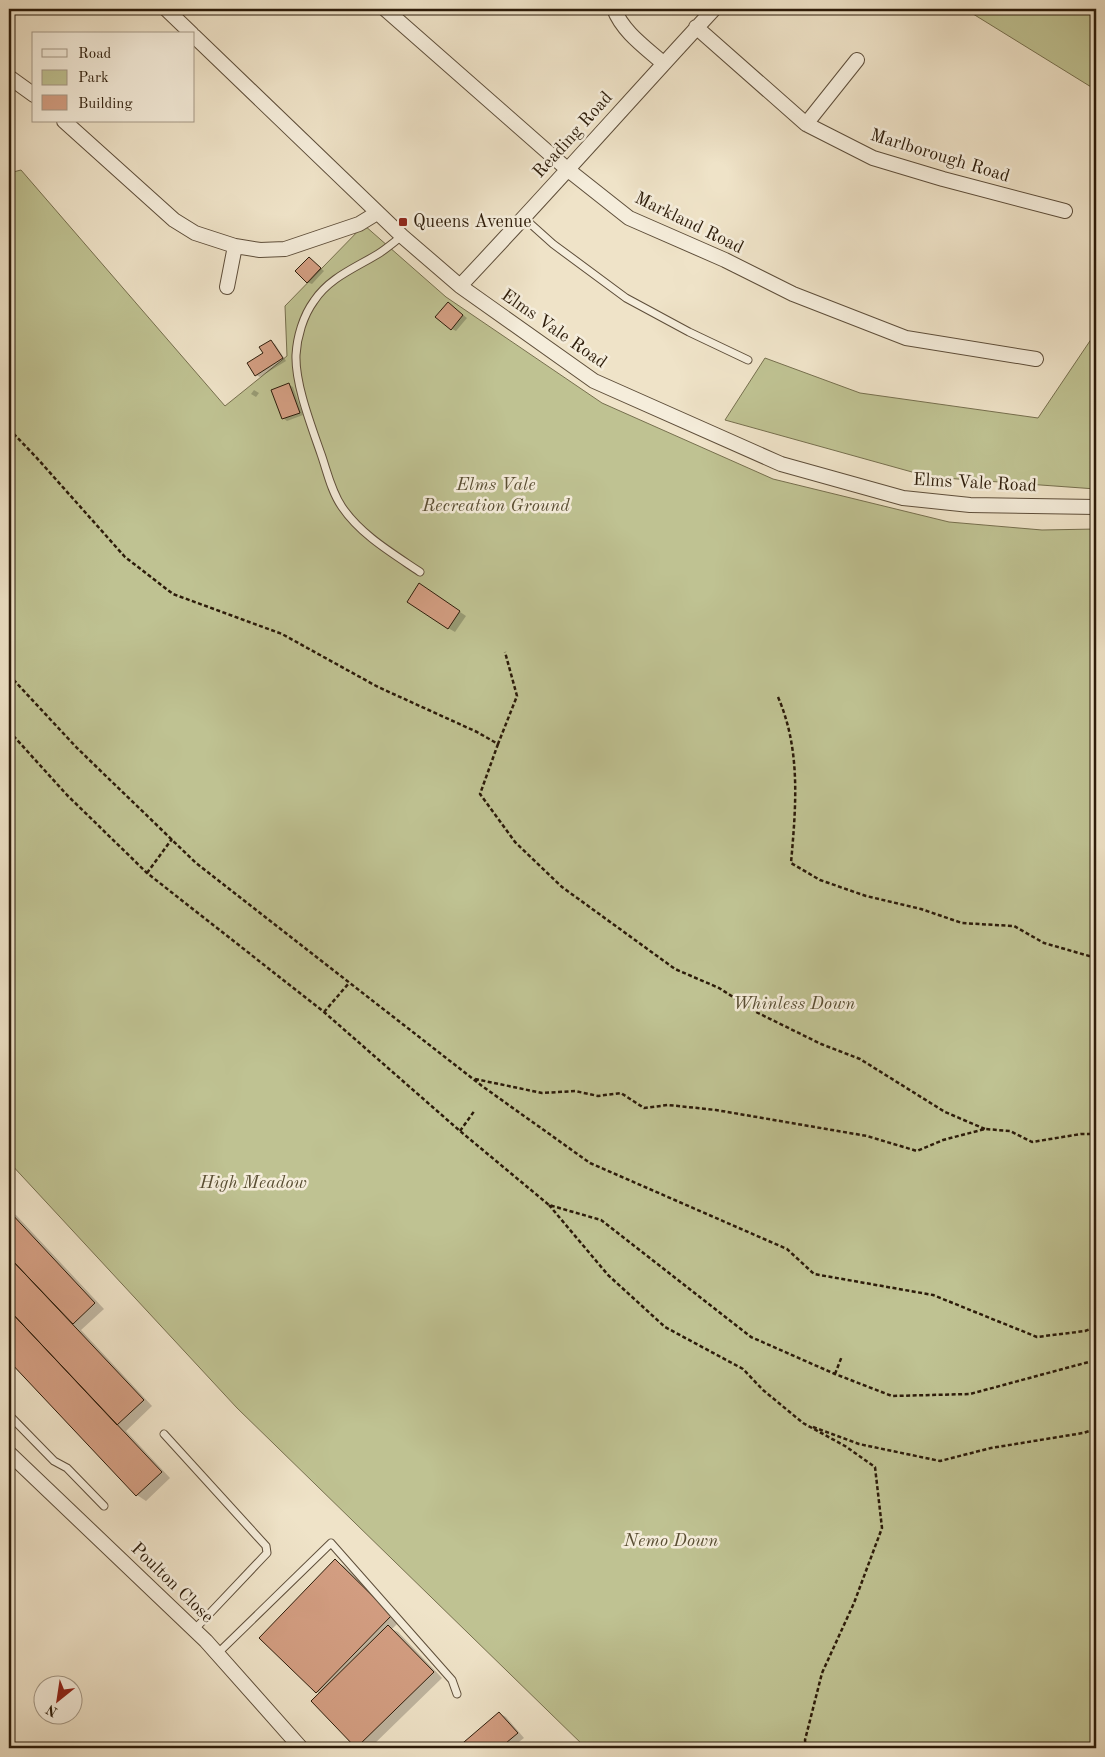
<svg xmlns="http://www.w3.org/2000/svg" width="1105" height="1757" font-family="'Old Standard TT',serif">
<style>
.green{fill:#bfc292;stroke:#766f4e}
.shadow{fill:#0003}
.building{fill:#d39e82;stroke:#2d1c0a}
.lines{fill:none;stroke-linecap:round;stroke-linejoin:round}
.service-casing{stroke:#5e4e3a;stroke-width:9}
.minor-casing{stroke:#5e4e3a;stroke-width:16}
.path{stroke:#2d1c0a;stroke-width:2.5;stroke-dasharray:4 2.5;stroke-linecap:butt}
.service{stroke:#f5eddb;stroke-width:7}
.minor{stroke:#f5eddb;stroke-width:14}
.poi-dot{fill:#8f2418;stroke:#f5eddb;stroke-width:2}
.labels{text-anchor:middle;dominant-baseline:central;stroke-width:5;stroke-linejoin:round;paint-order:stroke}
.street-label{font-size:18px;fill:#2d1c0a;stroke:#f5eddb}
.poi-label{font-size:18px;fill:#2d1c0a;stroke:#f5eddb;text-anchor:start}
.park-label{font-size:18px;font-style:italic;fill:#594e33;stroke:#f5eddb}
</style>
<rect width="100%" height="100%" fill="#efe3c8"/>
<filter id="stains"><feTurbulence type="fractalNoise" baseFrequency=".004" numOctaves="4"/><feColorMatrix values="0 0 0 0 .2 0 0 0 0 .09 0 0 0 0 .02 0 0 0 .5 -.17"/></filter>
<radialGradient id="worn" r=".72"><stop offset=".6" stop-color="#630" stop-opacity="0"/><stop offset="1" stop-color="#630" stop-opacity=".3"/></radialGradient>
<!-- green -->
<path class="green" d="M965 9H1096V90Z
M21 170 225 406 287 356 285 306 364 225 446 297 602 403 773 479 949 522 1042 530 1096 529V1748H586L237 1408 9 1162V173Z
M1096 332V489L930 477 725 420 765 358 860 393 1038 418Z"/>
<!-- shadow -->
<path class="shadow" d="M309 258 324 271 312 284 307 282Z
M452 306 467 318 456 331 452 329Z
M271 342 275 344 286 361 260 377 256 375Z
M289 385 293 387 303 415 287 421 283 418Z
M254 390 259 393 256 397 251 394Z
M426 589 466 616 455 632 448 628Z
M9 1211 16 1215 104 1309 81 1330 152 1406 126 1431 170 1478 146 1501 137 1495 9 1359Z
M335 1561 344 1566 400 1621 392 1629 398 1632 442 1678 370 1748 357 1747 320 1694 317 1692Z
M499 1713 506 1717 524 1738 511 1748H459Z"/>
<!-- building -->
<path class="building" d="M309 257 321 268 307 283 295 271Z
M448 302 463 315 451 330 435 317Z
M271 340 283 358 255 376 247 363 263 353 259 347Z
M289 383 300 413 282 419 271 390Z
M419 583 460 611 448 629 407 602Z
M9 1211 95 1303 73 1324 9 1257Z
M9 1257 144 1400 117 1425 9 1310Z
M9 1310 162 1472 136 1496 9 1361Z
M335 1559 392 1615 316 1693 259 1638Z
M388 1625 434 1672 356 1748 311 1701Z
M499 1712 518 1733 500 1748H457Z"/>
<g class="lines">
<!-- service casing -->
<g class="service-casing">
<path id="service" d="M524 218 553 244 626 298 689 332 748 360
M402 236C394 242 386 249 378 254 355 268 329 278 314 301 303 316 297 337 296 355 295 384 311 425 321 454 327 471 331 491 342 507 361 535 392 553 420 572
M9 1415 54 1461 67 1468 104 1506
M164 1434 266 1546 267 1553 194 1630
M217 1654 331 1543 452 1680 457 1694"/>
</g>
<!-- minor casing -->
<g class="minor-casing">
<path id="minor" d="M166 9 192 34
M385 9 567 169 629 218 725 260 793 294 906 338 1036 359
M614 9C623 32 645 47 663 63
M696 27 806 124 873 158 943 179 1065 211
M194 36 402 236 460 286 594 381 781 464 903 498 970 505 1096 507
M9 77 34 95
M64 121 174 220 195 233 235 246 260 250 285 249 359 224 377 213
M806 124 857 60
M460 286C546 195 629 101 714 9
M227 287 235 246
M9 1453 206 1641 301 1748"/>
</g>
<!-- path -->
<path class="path" d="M9 429 36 457 125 557 173 594 282 634 378 687 477 732 498 744 517 696 505 652
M9 675 77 748 196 863 482 1086 590 1163 787 1249 814 1274 933 1295 1037 1337 1085 1331 1096 1327
M778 697C801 750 796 806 791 863L820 880 866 896 921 909 962 923 1014 926 1044 943 1096 958
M9 731 67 795 147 873 324 1012 460 1131 549 1205 601 1220 751 1337 835 1374 892 1396 970 1394 1096 1360
M498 744 480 794 515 842 562 887 675 969 719 988 758 1013 821 1044 860 1059 945 1112 985 1129
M147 873 172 839
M324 1012 349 983
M475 1079 542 1093 575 1091 598 1096 621 1093 644 1108 668 1105 716 1110 867 1136 917 1151 943 1140 985 1129 1010 1131 1032 1142 1081 1134H1096
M460 1131 475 1110
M549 1205 608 1275 665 1327 743 1369 763 1390 803 1423 845 1446 875 1467 882 1528 854 1603 822 1673 805 1740 806 1748
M835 1374 842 1356
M813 1427 859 1444 940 1461 991 1448 1083 1433 1096 1429"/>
<!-- service -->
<use href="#service" class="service"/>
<!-- minor -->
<use href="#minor" class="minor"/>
</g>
<!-- markers -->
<rect class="poi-dot" x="398" y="217" width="10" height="10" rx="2.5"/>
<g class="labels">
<!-- street labels -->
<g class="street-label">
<text transform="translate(573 135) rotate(-48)">Reading Road</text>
<text transform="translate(940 156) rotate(17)">Marlborough Road</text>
<text transform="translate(689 223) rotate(26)">Markland Road</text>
<text transform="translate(554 329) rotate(35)">Elms Vale Road</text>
<text transform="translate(975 483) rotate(3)">Elms Vale Road</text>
<text transform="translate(172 1583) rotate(44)">Poulton Close</text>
</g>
<!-- poi labels -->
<g class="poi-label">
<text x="413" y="222">Queens Avenue</text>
</g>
<!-- park labels -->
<g class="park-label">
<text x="496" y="485">Elms Vale<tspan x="496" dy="21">Recreation Ground</tspan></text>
<text x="794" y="1004">Whinless Down</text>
<text x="253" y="1183">High Meadow</text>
<text x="671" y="1541">Nemo Down</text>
</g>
</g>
<!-- margin -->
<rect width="1105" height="1757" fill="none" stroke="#efe3c8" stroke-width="30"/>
<rect x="10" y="10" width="1085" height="1737" fill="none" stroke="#2d1c0a" stroke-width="2.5"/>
<rect x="15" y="15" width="1075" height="1727" fill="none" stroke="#2d1c0a"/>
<!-- legend -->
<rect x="32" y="32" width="162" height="90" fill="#f5eddb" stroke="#a59987"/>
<rect x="42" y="49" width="25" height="8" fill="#f5eddb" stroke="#a59987"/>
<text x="78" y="58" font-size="15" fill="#2d1c0a">Road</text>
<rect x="42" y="70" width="25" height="15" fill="#bfc292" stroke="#a59987"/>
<text x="78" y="82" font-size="15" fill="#2d1c0a">Park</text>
<rect x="42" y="95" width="25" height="15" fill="#d39e82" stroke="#a59987"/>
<text x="78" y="108" font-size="15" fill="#2d1c0a">Building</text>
<!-- north arrow -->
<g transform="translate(58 1700) rotate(210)"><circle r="24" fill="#f5eddb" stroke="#a59987"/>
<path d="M0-4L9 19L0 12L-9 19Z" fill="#8f2418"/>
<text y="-8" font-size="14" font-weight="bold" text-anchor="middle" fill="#2d1c0a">N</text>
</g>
<rect width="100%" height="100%" filter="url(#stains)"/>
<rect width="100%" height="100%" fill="url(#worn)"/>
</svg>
